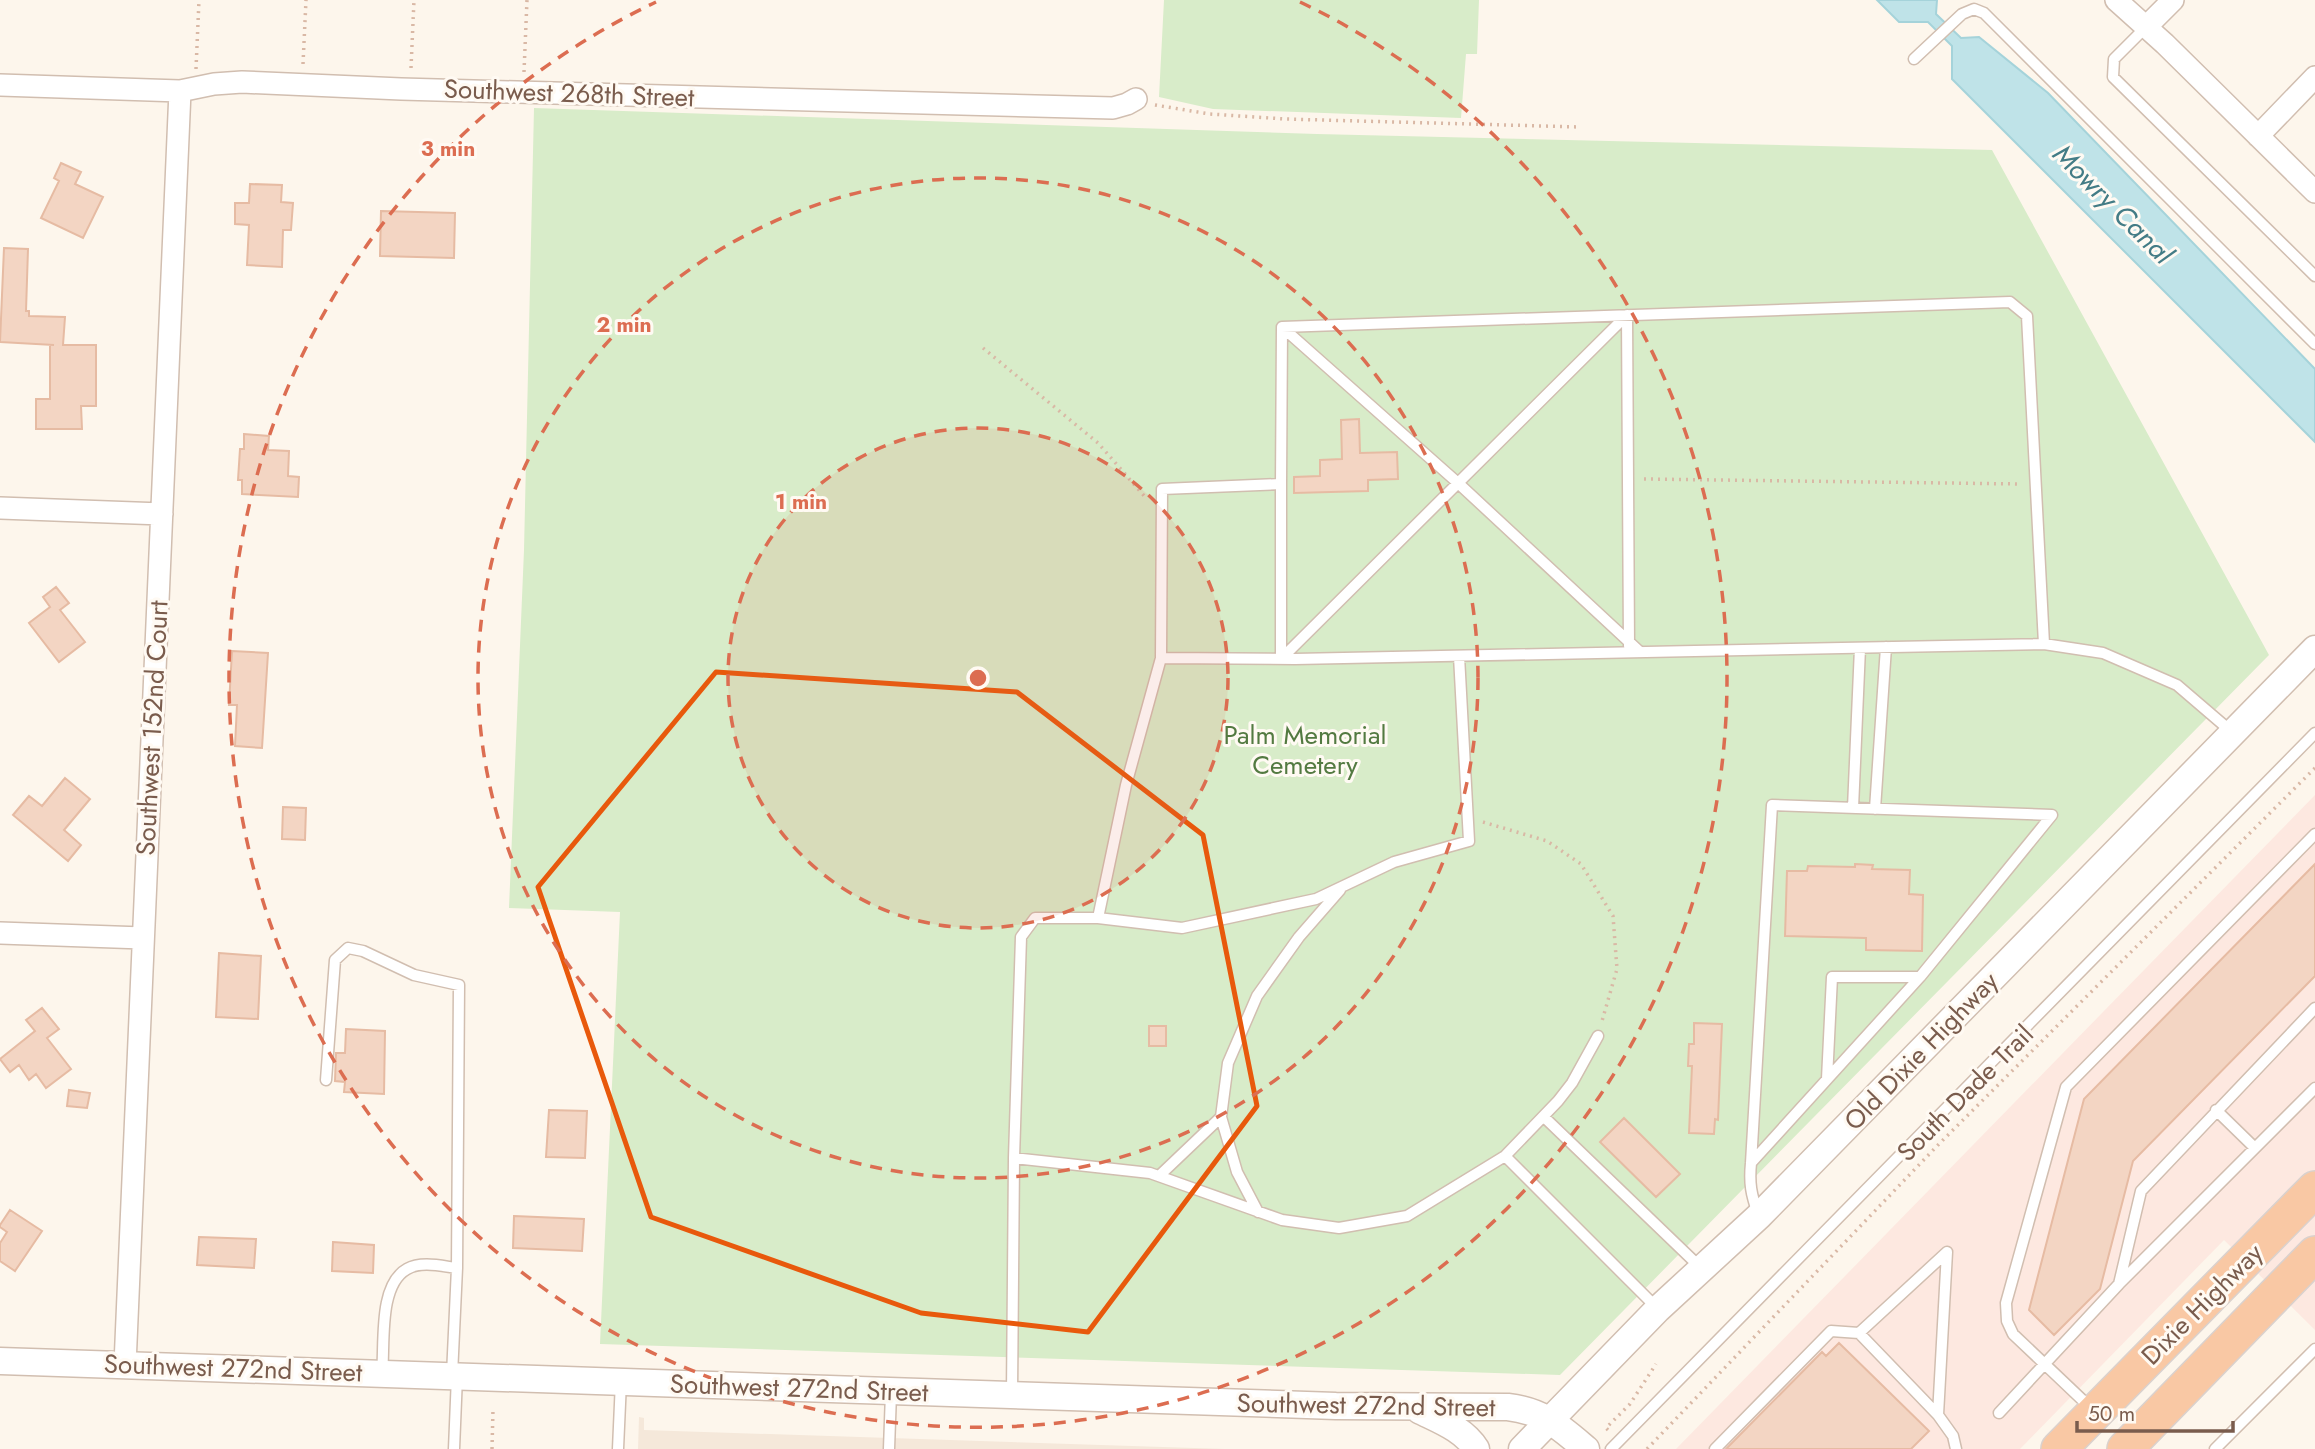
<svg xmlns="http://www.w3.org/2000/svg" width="2315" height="1449" font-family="Jost,sans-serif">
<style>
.residential{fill:#f5e8da}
.commercial{fill:#fde8e0}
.green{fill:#d8ecc9}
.water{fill:#bfe3e8;stroke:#a5d3da;stroke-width:2}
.building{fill:#f3d5c3;stroke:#e6bba3;stroke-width:2}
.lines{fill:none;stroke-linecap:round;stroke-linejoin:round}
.service-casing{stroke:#d1beb0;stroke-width:13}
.minor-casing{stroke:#d1beb0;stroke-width:24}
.tertiary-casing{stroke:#d1beb0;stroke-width:29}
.trunk-casing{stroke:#dad1cd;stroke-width:38}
.path{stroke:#d9b8a5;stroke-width:3.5;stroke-dasharray:2 5;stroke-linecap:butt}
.service{stroke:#fff;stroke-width:10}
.minor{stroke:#fff;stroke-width:21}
.tertiary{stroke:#fff;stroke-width:26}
.trunk{stroke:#f9c8a4;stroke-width:35}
.marked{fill:none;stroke:#e8590c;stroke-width:5;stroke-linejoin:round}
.ring{fill:none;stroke:#dc6d51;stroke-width:3.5;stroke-dasharray:12 9}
.labels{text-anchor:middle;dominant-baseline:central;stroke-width:6;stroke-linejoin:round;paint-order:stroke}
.street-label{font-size:26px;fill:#7a5c4d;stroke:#fffaf3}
.park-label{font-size:26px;fill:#537a41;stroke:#fffaf3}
.water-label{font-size:28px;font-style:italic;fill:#437c86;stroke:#fffaf3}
.centre{fill:#dc6d51;stroke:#fffaf3;stroke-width:3.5}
.ring-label{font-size:21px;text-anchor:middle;font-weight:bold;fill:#dc6d51;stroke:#fffaf3;stroke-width:6;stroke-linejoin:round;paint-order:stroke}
</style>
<rect width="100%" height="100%" fill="#fdf6ec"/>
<!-- residential -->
<path class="residential" d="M639 1417 644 1418V1430L1225 1449H638Z"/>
<!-- commercial -->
<path class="commercial" d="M2315 795V1330L2224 1240 2020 1449H1676Z"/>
<!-- green -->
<path class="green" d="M1164 0H1479L1477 54H1466L1461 118 1213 109 1159 97Z
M534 108 1317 134 1992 150 2269 655 1560 1375 600 1344 620 912 509 908 524 550Z"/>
<!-- water -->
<path class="water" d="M1877 0H1937L1936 14 1961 38 1979 37 2048 93 2315 369V442L1952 79V46L1928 22H1899Z"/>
<!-- building -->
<path class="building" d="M61 163 81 172 75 184 103 197 83 238 41 218 59 181 54 178Z
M250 184 282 185 281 202 293 203 291 230H283L282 267 247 265 249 225 235 224V203H249Z
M381 211 455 213 454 258 380 256Z
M4 248 28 249 26 311H29V316L65 317 63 345H96V406H81L82 429H36V399H50V345H54L0 342Z
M1359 419 1360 453 1397 452 1398 479 1368 480V491L1294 493V477L1320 476V460L1342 459 1341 420Z
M244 434 269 436 268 450 289 451 288 476 299 477 298 497 242 494V480H238L240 449H244Z
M56 587 69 603 60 610 85 642 59 662 29 623 50 607 43 597Z
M232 651 268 653 262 748 235 746 237 705H229Z
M65 778 90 799 64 830 81 845 68 861 13 815 29 796 42 806Z
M283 807 306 808 305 840 282 839Z
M1855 864 1873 865 1872 869 1910 870 1909 894 1923 895 1922 951 1866 950V938L1785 936 1787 871H1807L1808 866 1855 867Z
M2315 864V976L2133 1161 2100 1289 2054 1335 2029 1310 2084 1099Z
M219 953 261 956 258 1019 216 1017Z
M42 1008 59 1029 47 1038 71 1069 46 1088 36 1074 29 1080 19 1065 10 1072 0 1059 35 1031 26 1020Z
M1694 1023 1722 1024 1718 1120 1715 1119 1714 1134 1689 1133 1692 1066H1688L1689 1044H1694Z
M1149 1026H1166V1046H1149Z
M346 1029 385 1031 384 1094 344 1092 345 1082 335 1081 336 1053H345Z
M69 1090 90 1093 87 1108 67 1106Z
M549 1110 587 1111 585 1158 546 1157Z
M1624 1118 1680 1174 1656 1197 1600 1142Z
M10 1210 42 1231 15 1271 0 1261V1243L7 1232 0 1227V1225Z
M514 1216 584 1219 582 1251 513 1248Z
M199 1237 256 1239 254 1268 197 1265Z
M333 1242 374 1245 373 1273 332 1271Z
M1839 1343 1929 1431 1911 1449H1726L1822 1352 1826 1356Z"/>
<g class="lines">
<!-- service casing -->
<g class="service-casing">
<path id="service" d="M2146 27 2114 59 2113 77 2315 276
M1914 59 1962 14 1974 9 1984 13 2315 344
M1627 315 1629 646
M1282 327 1458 483 1640 652
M1281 484V659
M1161 658 1295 659 2044 644 2103 653 2177 685 2233 733
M1281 659 1627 315
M1853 808 1860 648
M1875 809 1886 647
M1098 918 1182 928 1316 899 1394 862 1469 841 1459 656
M1598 1036 1572 1083 1558 1101 1505 1156 1658 1309
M1827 1079 1832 977H1920
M326 1080 335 960 348 948 363 951 414 975 459 985 457 1268 452 1375
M2216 1110 2255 1148
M1544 1117 1701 1268
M1014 1158 1150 1173 1282 1220 1339 1228 1407 1216 1505 1156
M1751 1163 1920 977 2052 815 1772 805 1751 1163C1749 1183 1751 1194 1758 1214
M1159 1176 1221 1117
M1258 1212 1237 1172 1221 1117 1228 1063 1257 996 1299 937 1340 890
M2119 1284 2315 1088
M1859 1333 1938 1415
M382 1373C385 1344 378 1285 407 1269 421 1261 441 1266 457 1268
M1012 1394 1014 1158 1021 937 1035 918H1098L1126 785 1161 658 1162 489 1281 484 1282 327 2010 302 2027 316 2044 644
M2093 1410 2013 1334 2007 1321 2006 1303 2066 1087 2315 834
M1999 1413 2119 1284 2141 1191 2315 1008
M454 1449 457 1376
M618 1449 621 1381
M889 1449 891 1393
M1611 1449 2315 733
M1715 1449 1831 1331 1859 1333 1947 1252 1938 1415 1953 1436 1956 1449
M2215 1449 2315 1349"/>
</g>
<!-- minor casing -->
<g class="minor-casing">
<path id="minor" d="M2116 0 2165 44 2315 192
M2146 27 2173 0
M0 85 180 91 214 84 242 82 401 89 1113 108 1127 104 1136 99
M2258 136 2315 77
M0 508 162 514
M0 933 143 938
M125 1365 180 91"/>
</g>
<!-- tertiary casing -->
<g class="tertiary-casing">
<path id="tertiary" d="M0 1361 1336 1406 1508 1407C1543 1411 1560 1427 1586 1449
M1419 1410C1439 1420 1464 1429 1476 1449
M1522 1449 1658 1309 1759 1216 2315 649"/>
</g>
<!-- trunk casing -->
<g class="trunk-casing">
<path id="trunk" d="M2059 1449 2315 1189
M2125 1449 2315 1254"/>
</g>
<!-- path -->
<path class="path" d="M303 64 306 0
M411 68 414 0
M196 69 199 0
M524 72 527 0
M1155 105 1210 114 1285 119 1580 127
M983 348 1098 443 1146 498
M1644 479 2021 484
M1483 822 1547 841 1581 864 1613 916 1617 969 1602 1021
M1608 1430 1606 1428 1630 1404 1656 1364
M492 1449 493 1409
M1647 1449 1938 1145 2315 768"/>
<!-- service -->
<use href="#service" class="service"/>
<!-- minor -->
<use href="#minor" class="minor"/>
<!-- tertiary -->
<use href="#tertiary" class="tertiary"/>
<!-- trunk -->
<use href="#trunk" class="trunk"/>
</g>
<!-- marked area -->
<path class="marked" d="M716 672 1017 692 1203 835 1257 1106 1088 1332 921 1313 651 1217 538 887Z"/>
<!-- distance rings -->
<circle cx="978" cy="678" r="250" fill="#dc6d51" fill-opacity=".12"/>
<g class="ring">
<circle cx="978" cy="678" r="250"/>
<circle cx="978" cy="678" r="500"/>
<path d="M1300 2A749 749 0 1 1 656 2"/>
</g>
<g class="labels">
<!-- street labels -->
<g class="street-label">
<text transform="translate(569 93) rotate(2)">Southwest 268th Street</text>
<text transform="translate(152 728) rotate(-87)">Southwest 152nd Court</text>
<text transform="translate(1921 1051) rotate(-46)">Old Dixie Highway</text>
<text transform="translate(1965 1093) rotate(-45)">South Dade Trail</text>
<text transform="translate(2202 1304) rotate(-45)">Dixie Highway</text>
<text transform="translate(233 1368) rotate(2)">Southwest 272nd Street</text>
<text transform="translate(799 1388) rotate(2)">Southwest 272nd Street</text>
<text transform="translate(1366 1405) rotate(1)">Southwest 272nd Street</text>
</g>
<!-- park labels -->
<g class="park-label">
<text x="1305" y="735">Palm Memorial<tspan x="1305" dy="30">Cemetery</tspan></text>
</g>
<!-- water labels -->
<g class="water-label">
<text transform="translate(2113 204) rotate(45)">Mowry Canal</text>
</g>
</g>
<circle cx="978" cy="678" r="10" class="centre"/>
<g class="ring-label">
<text x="448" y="156">3 min</text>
<text x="624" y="332">2 min</text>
<text x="801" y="509">1 min</text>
</g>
<!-- scale -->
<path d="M2077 1421v10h156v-10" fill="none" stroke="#7a5c4d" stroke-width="3.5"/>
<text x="2088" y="1421" font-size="21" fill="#7a5c4d" stroke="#fffaf3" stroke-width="5" paint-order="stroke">50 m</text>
</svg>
